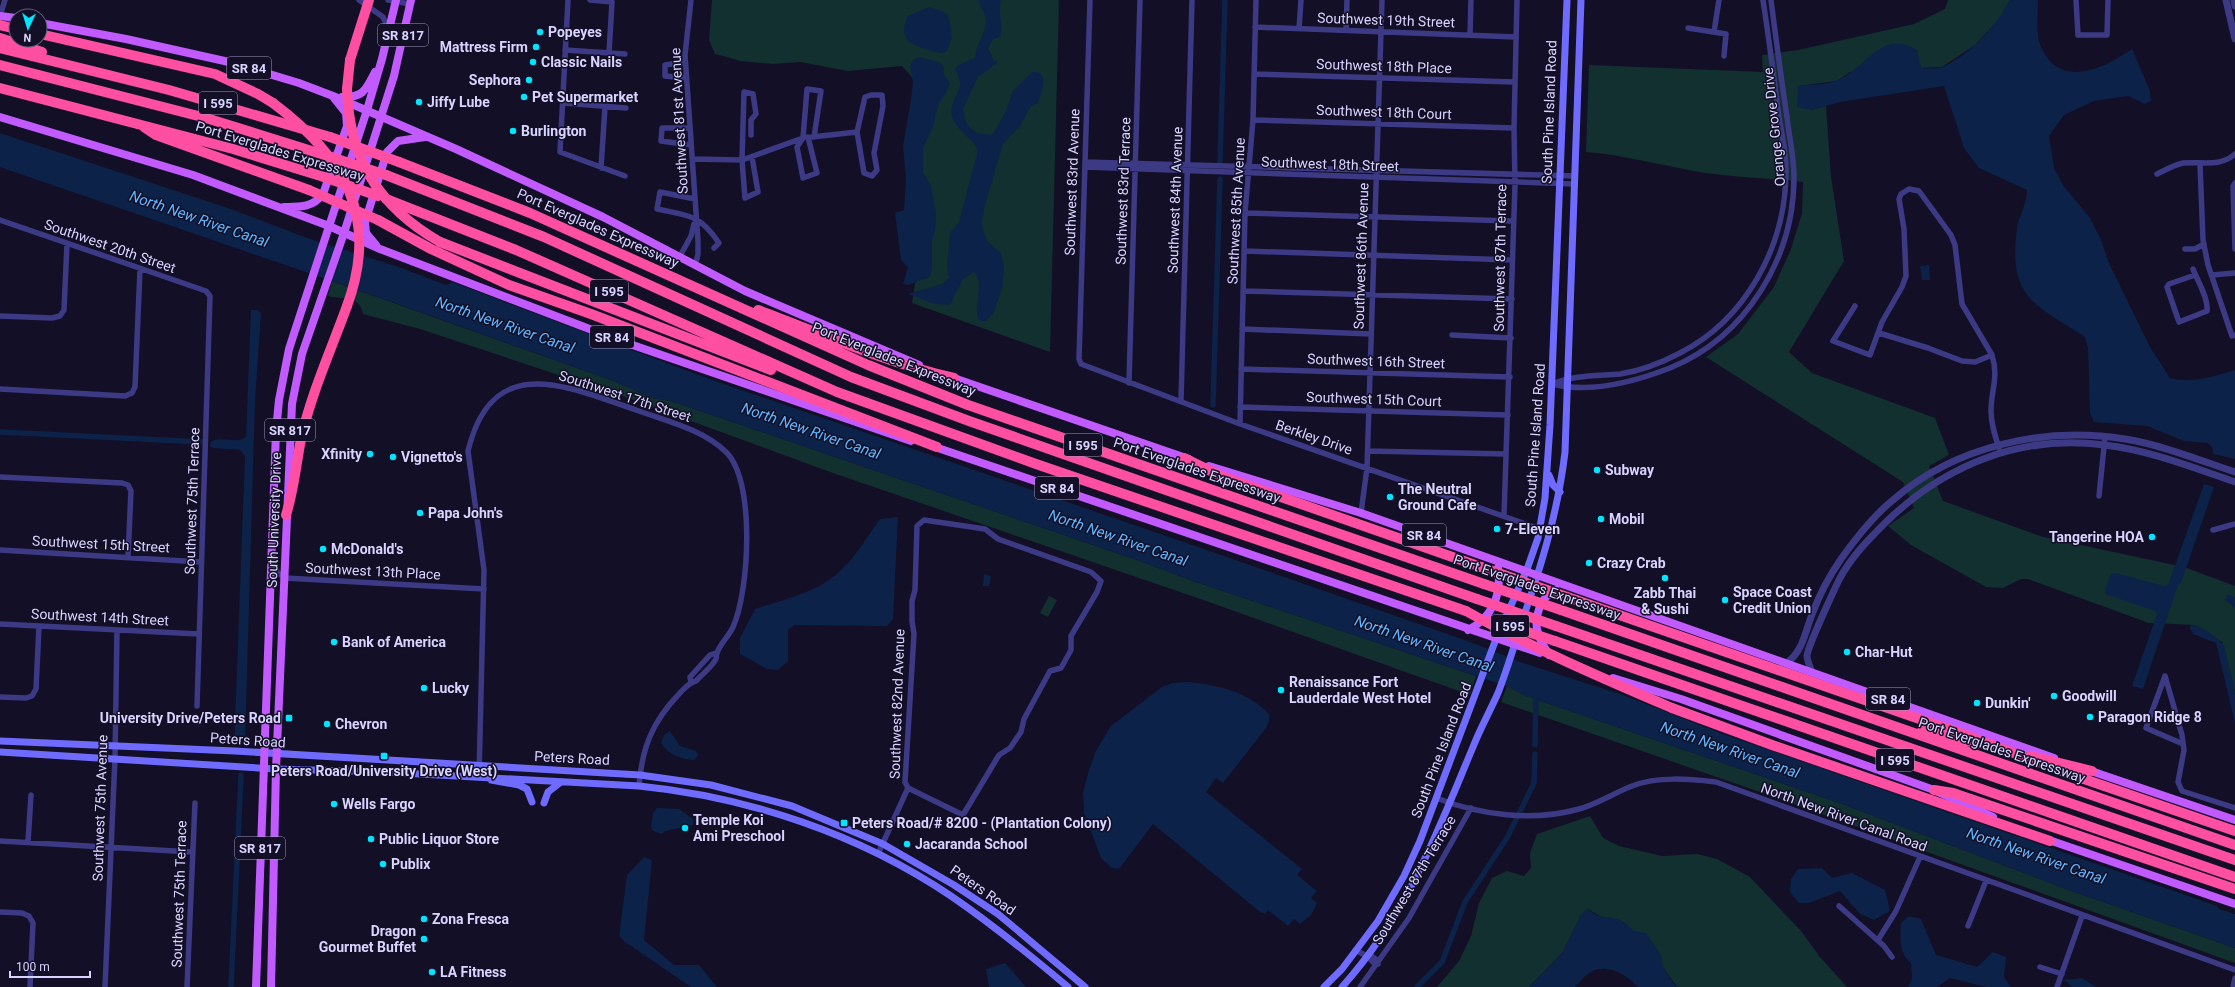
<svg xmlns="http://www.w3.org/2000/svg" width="2235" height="987" font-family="Roboto,sans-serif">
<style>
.green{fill:#12302f}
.water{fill:#0c2248}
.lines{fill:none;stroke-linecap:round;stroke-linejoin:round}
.canal{stroke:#0c2248;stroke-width:5.5}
.minor{stroke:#3d3a85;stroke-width:5.5}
.tertiary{stroke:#3d3a85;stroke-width:7}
.secondary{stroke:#6f6bff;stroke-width:7}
.primary{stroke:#c25bff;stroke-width:8}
.motorway{stroke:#ff4fa3;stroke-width:10}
.motorway-bridge{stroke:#ff4fa3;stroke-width:10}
.poi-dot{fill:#00e5ff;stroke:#130f26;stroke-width:1.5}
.labels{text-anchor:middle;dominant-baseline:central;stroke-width:3;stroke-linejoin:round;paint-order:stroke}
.shield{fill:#130f26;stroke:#9e99be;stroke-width:1}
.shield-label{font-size:13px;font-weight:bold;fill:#d9d4ff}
.street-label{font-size:14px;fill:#d9d4ff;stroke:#130f26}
.poi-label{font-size:14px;font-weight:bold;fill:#d9d4ff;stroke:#130f26;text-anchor:start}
.water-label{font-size:15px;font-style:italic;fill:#62b6ff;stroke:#130f26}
</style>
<rect width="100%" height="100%" fill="#130f26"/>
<!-- green -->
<path class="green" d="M712 0H1059L1050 352 912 303 917 270 918 84 902 66 848 71 800 62 773 64 741 61 715 54 709 40Z
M1948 0H2010L2000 18 1975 45 1942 67 1921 68 1916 57 1850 72 1837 81 1798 86 1811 110 1826 106 1831 177 1844 261 1789 352 1812 373 1935 418 1949 455 1929 466 1943 501 2043 537 2184 567 2235 586V692L2222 642 2195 625 2149 623 2028 579H2021L2003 588 1986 587 1911 545 1888 526 1914 508 1903 482 1706 357 1738 334 1774 287 1791 249 1802 213 1803 182C1771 178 1738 178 1706 173 1666 167 1627 155 1586 152L1589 65 1763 72 1762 55 1798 50 1914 24 1945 9Z
M332 281 611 380 653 398 671 401 1140 561 1193 581 1476 676 1470 695 1209 602 833 473 631 399 420 329 363 314C359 294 342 300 328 296Z
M1049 596 1057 600 1048 617 1040 613Z
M1507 686 1526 696 1837 802 2066 889 2235 948V963L1780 799 1501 702Z
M1590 816 1603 838 1619 846 1662 856 1697 854 1717 859 1750 877 1801 931 1820 957 1847 987H1679L1674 983 1663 967 1660 955 1620 920 1603 918 1588 909 1581 915 1563 952 1529 987H1437L1459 961 1471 936 1479 903 1492 878 1507 871 1524 876 1531 868 1530 853 1537 834Z"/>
<!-- water -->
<path class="water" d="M978 0H1001C997 11 1004 30 1000 37L993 39 988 48 994 61H997V63L978 77 963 109 966 122 970 128 977 133 992 135 1005 113 1013 91 1032 72C1051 70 1041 93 1038 103L1030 107 1021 125 1003 144 985 205 982 222 984 233 988 242 1001 253 1004 267 1002 289 994 312 986 321H980C971 310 986 282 974 272L963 279 950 305 935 304 908 294 942 284 949 278 947 267 950 233 959 222 978 150C972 137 956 131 952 116 949 106 957 96 960 86 961 80 957 74 955 69L957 66 975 58C976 43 986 34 986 21 986 13 980 8 978 0Z
M2010 0H2038C2038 15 2035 36 2042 49 2062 90 2106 67 2132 49L2150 91 2151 101 2145 104 2128 96 2094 101 2064 115 2049 136 2054 168 2063 185 2090 218 2102 242 2108 261 2150 347 2170 378C2191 384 2215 376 2235 370V459L2213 454V449L2208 443 2184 441 2147 426 2094 422 2090 413 2088 348 2085 337C2033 303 2008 298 2017 228 2019 215 2027 204 2027 190L1979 168 1964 148 1944 86 1840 102 1811 110 1797 107 1798 86C1810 84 1827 85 1838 80 1867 68 1881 28 1917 50L1921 68C1927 68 1937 69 1942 67 1969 56 1997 25 2010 0Z
M929 7 944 12 949 17 952 39 946 52 941 53C921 48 894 44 908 16Z
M919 57 941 63 944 68V75L950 83 946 93 939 103 932 130 923 148V172L931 186 936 213V226L932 242V268L930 277 908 285 903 284 908 267 901 260 895 213 904 210 906 179 903 146 911 99 913 82 910 65 914 59Z
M0 133 228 208 310 239 399 267 446 285 452 282 701 376 1227 557 1476 644 1520 662 1623 695 1723 734 2217 906 2219 909 2235 914V948L2066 889 1837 802 1526 696 1509 687 1193 581 1140 561 671 401 653 398 611 380 361 291 0 167Z
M1929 265 1930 280H1922L1920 266Z
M251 310H257L261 313 255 401 245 743H239L235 735V723L245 456 240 450 213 448 210 446 211 442C221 435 237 445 246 437Z
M2204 484 2214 487 2181 583 2178 585 2143 689 2132 686 2157 614 2155 611 2105 594V589L2111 574 2115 573 2164 586 2168 585Z
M898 517 893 619 887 626 794 625 788 630V661L778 670 767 669 740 654V638L755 609C779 601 807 595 829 580 851 565 865 540 880 519Z
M984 574 991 576 989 586H983Z
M2228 594 2235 598V608L2225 600Z
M2191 625H2195L2209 632 2224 645 2235 692V723L2216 643 2193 634 2190 628Z
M1187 682C1216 684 1249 692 1269 714V721L1266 728 1223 783 1216 778 1206 792 1302 869 1297 875 1317 891 1311 898 1317 903 1311 915 1300 924 1294 919 1288 926 1268 910 1265 914 1260 912 1153 824 1119 869 1112 868 1101 858 1084 813 1083 793 1089 770 1096 751 1111 726 1162 687 1173 683Z
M670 731 680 746 696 751 698 755 695 760C681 759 669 756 661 743L664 735Z
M657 808 679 809 693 819V825L665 831 662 834 653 831 651 827 653 813Z
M644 857 652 860 644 940 674 965H699L717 987H691L625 942 619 936 627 875Z
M1822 868 1832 878 1852 873 1885 890 1890 911 1874 920 1860 914 1840 891 1809 903H1799L1790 892 1791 879 1798 869Z
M1588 909C1600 920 1606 915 1619 920 1632 924 1626 932 1646 933L1661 955 1663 967 1673 983 1679 987H1638C1627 975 1607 963 1591 972 1585 975 1580 982 1575 987H1529L1563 952 1581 915Z
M1909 916 1921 919 1936 955 1977 967 1993 952 2006 957 2004 977 2011 987H1986L1950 978 1937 987H1908L1912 979 1911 963C1899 955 1900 936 1901 923Z
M1005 963 1026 987H989L986 969Z
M2082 978 2096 987H2072L2064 980Z"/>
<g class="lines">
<!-- canal -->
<path class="canal" d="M1220 161 1225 0
M1213 405 1220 179
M0 432 202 442
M1535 745 1536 693
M231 987 241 775
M1417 987 1442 962 1465 902 1508 836 1534 783 1535 754"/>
<!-- minor -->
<path class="minor" d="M359 0 383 17 389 30
M388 0 410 4
M568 0 560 152 625 176
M590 0 612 2 609 53
M691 0 685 55 698 241V254L695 266
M1090 0 1079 359 1081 364 1240 424 1540 529
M2076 0 2078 35H2107L2108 0
M0 16 5 0
M1255 27 1516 37
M1688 28 1726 34 1724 56
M1299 29 1301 0
M1346 30 1347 0
M1714 32 1719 0
M1470 35 1471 0
M565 50 625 54
M685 62 665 65V76L686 78
M1254 74 1514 82
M871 95H882L883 106 874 153 877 170 872 176 864 173 857 132 865 97Z
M564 103 626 108
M1253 120 1514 128
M690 128H662L661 141 691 145
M751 135V120L756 114 753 94 744 92 742 160 745 198 758 192 752 157
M808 137 817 173 803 178 797 147 803 138 807 89 821 91 814 137
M812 137 857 132
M693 159 742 160 803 138
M1085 162 1574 176
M2200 164 2203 240 2208 265 2232 336 2235 335
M1085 167 1574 184
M601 168 605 107
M2157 174C2165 170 2174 165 2183 163 2201 161 2219 168 2235 154
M2235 183 2233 186 2235 249
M695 199 660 192 657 209C690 216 699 214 719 243L714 248
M1245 213 1513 221
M0 220 206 291 210 296 197 706
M2185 249H2195L2204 244
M1244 251 1512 260
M679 258 691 236 694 224
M2193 269C2197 280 2209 299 2207 311L2179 322 2167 287 2169 284 2195 275
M2212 275 2235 273
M1243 291 1512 299
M1855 306 1833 341 1870 355 1882 322 1902 287 1906 276 1904 229 1899 199 1901 194 1909 189 1919 191 1951 235 1955 245 1962 304 1992 355 1975 362 1962 361 1928 348 1879 333
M0 316 52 318 60 316 64 310 67 244
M1242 329 1371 334
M1452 335 1511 338
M1992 355C1999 377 1991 390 1991 411 1991 424 1995 436 1999 448
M1241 369 1510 377
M1129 383 1140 0
M1552 384C1591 394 1634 382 1670 368 1746 337 1794 258 1794 177 1794 157 1789 136 1787 117 1781 78 1776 39 1771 0
M1552 384C1574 375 1597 376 1620 374 1640 371 1663 362 1680 353 1746 319 1785 247 1786 174 1787 156 1782 136 1779 117 1774 78 1769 39 1763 0
M0 389 125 396 132 393 135 387 140 269
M1181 401 1192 0
M1240 407 1508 415
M1240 424 1245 213 1253 120 1256 0
M1368 451 1506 454
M0 477 122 483 128 485 131 491 128 557
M2099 496 2105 437
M1361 513 1367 468 1382 0
M1504 516 1515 185 1514 128 1517 0
M2213 530 2235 524
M0 550 201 562
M272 561 278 573 285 578 484 589
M0 624 199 634
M2165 676 2182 735 2184 750 2178 782 2182 791 2235 808
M2165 676 2146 728 2183 744
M691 682 690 677 710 655 716 653
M0 697 26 698 32 696 36 689 39 626
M479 777 484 570 468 451C492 351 566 386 636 410 666 421 702 429 726 452 756 481 749 592 733 627 729 636 720 644 717 653 716 655 717 657 716 659 712 667 701 675 696 681 688 683 684 689 679 694 652 722 642 748 639 786
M1436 798C1480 815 1533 822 1579 809 1597 804 1614 793 1632 786 1658 776 1689 779 1716 782L2235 970
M0 841 192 852
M28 842 31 795
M878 854 908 788 905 782 914 634 912 621V601L915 590 917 526 924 520 985 529 998 539 1091 572 1101 581 1097 592 1071 636V650L1061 668 1050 671 1024 719 1021 732 1010 748 999 755 963 815 908 788
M1839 906 1884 946 1892 957
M0 912 22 913 29 916 33 923 30 987
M1968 926 1986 881
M1878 940 1896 911 1920 857
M1355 950 1367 956 1375 964H1378
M1367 956 1370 955 1377 960 1378 964
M2040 967 2062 974
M105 987 115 758 117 630
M187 987 195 803
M1360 987 1409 918 1471 808
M2057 987 2082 916
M2233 987 2235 978"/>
<!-- tertiary -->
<path class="tertiary" d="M2226 0 2235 39
M2234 0 2235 6
M1788 662C1804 649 1805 631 1813 612 1820 593 1830 575 1841 559 1856 538 1873 516 1893 500 1955 446 2044 426 2125 439 2162 445 2199 460 2235 472
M1811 670C1810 666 1807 660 1807 656 1807 648 1835 588 1840 578 1852 556 1869 539 1886 522 1945 465 2021 434 2104 445 2149 450 2192 467 2235 482"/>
<!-- secondary -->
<path class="secondary" d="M1549 475 1553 485 1560 492
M0 741 235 751 640 775 711 785 792 806 883 844 954 885 998 914 1085 987
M0 752 276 769 384 772 639 786C749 797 859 834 951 896 992 924 1030 955 1068 987
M491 780 519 785 527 789 532 802
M544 803 548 792 561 782
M1324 987 1342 969 1378 921 1404 876 1420 841 1496 639 1526 572 1538 538 1545 498 1550 425 1567 0
M1342 987C1407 915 1436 835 1473 747 1480 729 1490 711 1498 693 1507 670 1514 647 1521 624 1541 567 1558 512 1565 452L1581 0"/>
<!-- primary -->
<path class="primary" d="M0 16 16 18
M40 23 126 39 229 62 299 83 333 96 456 149 603 217 745 291 919 365
M342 97C364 98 366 89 375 72
M0 117 193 175 329 226 380 249 621 341 911 441
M284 207C300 207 312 208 323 194L347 126 346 113 334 98
M376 245 366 233 365 222 387 152 398 141 425 137
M948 376 1189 459
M932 446 1540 653
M1209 466 1361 513 2054 758
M1468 630C1492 618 1502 595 1498 568
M1549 655C1545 648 1540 641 1538 633 1533 617 1541 596 1556 590
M1613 678 1681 699 1934 790 1993 817
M2088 770 2235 820
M2046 839 2235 904
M256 987 276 431 279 400 289 349 367 110 382 59 396 0
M271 987 276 769 292 404 302 354 344 233 394 76 411 0"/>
<!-- motorway -->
<path class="motorway" d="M0 25 16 29
M40 34 215 74 258 94 273 103
M0 38 42 52
M0 48 169 90 330 137
M0 65 206 118 331 157
M0 88 233 149 324 177
M347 89 350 60
M144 127 156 135 309 190
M399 162 530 213 868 365 968 405 1484 584
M386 175 544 237 851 377 969 421 1477 599
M386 199 516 250 837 392 1036 464 1466 611
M378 220 431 249 509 285 591 314 937 447
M440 242 771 370
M758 310C823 334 886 363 954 378
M1184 458 1221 476 1481 567
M286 515C294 490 296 465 301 439 311 394 331 350 347 306
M1576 600 1957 732
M1561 610 2235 845
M1556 626 2235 860
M1555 641 2235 877
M1672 708 1772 745 2050 841
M1922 731 1981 744
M2031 756 2092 771
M2084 779 2235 831
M1934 790 1953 793 2235 889"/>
<!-- motorway-bridge -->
<path class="motorway-bridge" d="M350 60 369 0
M347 89C349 159 379 207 440 242
M273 103C344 156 380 217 347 306
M330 137 399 162
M331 157 386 175
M324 177 378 196
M309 190 378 220
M1481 567 1576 600
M1484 584 1561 610
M1477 599 1556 626
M1466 611C1532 648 1602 678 1672 708
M1492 620 1555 641
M1957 732 2084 779"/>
</g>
<!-- markers -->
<g class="poi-dot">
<circle cx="540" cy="32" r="4"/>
<circle cx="536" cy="47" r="4"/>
<circle cx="533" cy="62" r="4"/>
<circle cx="529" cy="80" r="4"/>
<circle cx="524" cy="97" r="4"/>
<circle cx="419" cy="102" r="4"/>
<circle cx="513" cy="131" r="4"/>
<circle cx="370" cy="454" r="4"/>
<circle cx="393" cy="457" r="4"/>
<circle cx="1597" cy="470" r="4"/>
<circle cx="1390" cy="497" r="4"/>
<circle cx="420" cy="513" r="4"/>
<circle cx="1601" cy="519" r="4"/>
<circle cx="1497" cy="529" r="4"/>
<circle cx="2152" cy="537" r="4"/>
<circle cx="323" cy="549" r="4"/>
<circle cx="1589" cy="563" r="4"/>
<circle cx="1665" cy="578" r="4"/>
<circle cx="1725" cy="600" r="4"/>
<circle cx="334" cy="642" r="4"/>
<circle cx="1847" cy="652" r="4"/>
<circle cx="424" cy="688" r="4"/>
<circle cx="1281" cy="690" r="4"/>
<circle cx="2054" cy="696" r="4"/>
<circle cx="1977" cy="703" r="4"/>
<circle cx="2090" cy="717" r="4"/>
<rect x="285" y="714" width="8" height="8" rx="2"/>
<circle cx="327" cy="724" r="4"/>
<rect x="380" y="752" width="8" height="8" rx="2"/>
<circle cx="334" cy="804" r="4"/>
<rect x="840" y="819" width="8" height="8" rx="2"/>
<circle cx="685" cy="828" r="4"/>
<circle cx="371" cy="839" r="4"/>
<circle cx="907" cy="844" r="4"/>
<circle cx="383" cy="864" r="4"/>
<circle cx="424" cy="919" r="4"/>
<circle cx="424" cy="939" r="4"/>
<circle cx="432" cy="972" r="4"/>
</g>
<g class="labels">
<!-- shield labels -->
<g class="shield">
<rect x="378" y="24" width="50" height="22" rx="3"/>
<rect x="227" y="57" width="44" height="22" rx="3"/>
<rect x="199" y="92" width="38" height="22" rx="3"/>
<rect x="590" y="280" width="38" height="22" rx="3"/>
<rect x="590" y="326" width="44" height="22" rx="3"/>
<rect x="265" y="419" width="50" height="22" rx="3"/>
<rect x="1064" y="434" width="38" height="22" rx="3"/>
<rect x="1035" y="477" width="44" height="22" rx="3"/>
<rect x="1402" y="524" width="44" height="22" rx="3"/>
<rect x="1491" y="615" width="38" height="22" rx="3"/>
<rect x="1866" y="688" width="44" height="22" rx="3"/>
<rect x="1876" y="749" width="38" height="22" rx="3"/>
<rect x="235" y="837" width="50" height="22" rx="3"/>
</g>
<g class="shield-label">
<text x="403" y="35">SR 817</text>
<text x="249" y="68">SR 84</text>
<text x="218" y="103">I 595</text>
<text x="609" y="291">I 595</text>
<text x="612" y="337">SR 84</text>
<text x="290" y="430">SR 817</text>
<text x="1083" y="445">I 595</text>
<text x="1057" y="488">SR 84</text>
<text x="1424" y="535">SR 84</text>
<text x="1510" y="626">I 595</text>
<text x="1888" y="699">SR 84</text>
<text x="1895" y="760">I 595</text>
<text x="260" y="848">SR 817</text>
</g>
<!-- street labels -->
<g class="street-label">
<text transform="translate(1386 20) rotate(2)">Southwest 19th Street</text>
<text transform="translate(1384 66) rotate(2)">Southwest 18th Place</text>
<text transform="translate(1384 112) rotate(2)">Southwest 18th Court</text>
<text transform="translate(1549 112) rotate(-88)">South Pine Island Road</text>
<text transform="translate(679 121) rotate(-93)">Southwest 81st Avenue</text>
<text transform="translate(1774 127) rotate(-96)">Orange Grove Drive</text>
<text transform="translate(280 151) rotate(17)">Port Everglades Expressway</text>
<text transform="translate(1330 164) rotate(2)">Southwest 18th Street</text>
<text transform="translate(1072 182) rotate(-88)">Southwest 83rd Avenue</text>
<text transform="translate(1123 191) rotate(-88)">Southwest 83rd Terrace</text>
<text transform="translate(1175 200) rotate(-88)">Southwest 84th Avenue</text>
<text transform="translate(1236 211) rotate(-87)">Southwest 85th Avenue</text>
<text transform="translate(598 228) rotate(24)">Port Everglades Expressway</text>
<text transform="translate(110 246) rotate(19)">Southwest 20th Street</text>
<text transform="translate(1361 256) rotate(-88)">Southwest 86th Avenue</text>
<text transform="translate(1500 258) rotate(-89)">Southwest 87th Terrace</text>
<text transform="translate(894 359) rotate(22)">Port Everglades Expressway</text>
<text transform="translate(1376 361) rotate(2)">Southwest 16th Street</text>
<text transform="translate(625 396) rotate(18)">Southwest 17th Street</text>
<text transform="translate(1374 399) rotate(2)">Southwest 15th Court</text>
<text transform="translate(1535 435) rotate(-86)">South Pine Island Road</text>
<text transform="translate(1314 437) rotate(19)">Berkley Drive</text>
<text transform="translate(1197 470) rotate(19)">Port Everglades Expressway</text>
<text transform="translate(192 501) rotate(-88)">Southwest 75th Terrace</text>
<text transform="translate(274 520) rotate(-88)">South University Drive</text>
<text transform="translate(101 544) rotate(3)">Southwest 15th Street</text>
<text transform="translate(373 571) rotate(3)">Southwest 13th Place</text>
<text transform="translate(1537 587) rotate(19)">Port Everglades Expressway</text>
<text transform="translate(100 617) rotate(3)">Southwest 14th Street</text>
<text transform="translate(897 704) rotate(-88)">Southwest 82nd Avenue</text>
<text transform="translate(248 740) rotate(4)">Peters Road</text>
<text transform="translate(1441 750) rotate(-69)">South Pine Island Road</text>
<text transform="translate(2002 750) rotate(19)">Port Everglades Expressway</text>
<text transform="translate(572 758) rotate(3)">Peters Road</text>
<text transform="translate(100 808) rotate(-88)">Southwest 75th Avenue</text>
<text transform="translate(1844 817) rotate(20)">North New River Canal Road</text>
<text transform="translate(1414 880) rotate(-59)">Southwest 87th Terrace</text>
<text transform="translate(983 890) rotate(35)">Peters Road</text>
<text transform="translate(179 894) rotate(-88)">Southwest 75th Terrace</text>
</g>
<!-- poi labels -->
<g class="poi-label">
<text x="548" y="32">Popeyes</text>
<text x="528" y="47" text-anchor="end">Mattress Firm</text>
<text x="541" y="62">Classic Nails</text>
<text x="521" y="80" text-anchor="end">Sephora</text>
<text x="532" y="97">Pet Supermarket</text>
<text x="427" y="102">Jiffy Lube</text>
<text x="521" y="131">Burlington</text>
<text x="362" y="454" text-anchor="end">Xfinity</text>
<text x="401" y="457">Vignetto's</text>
<text x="1605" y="470">Subway</text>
<text x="1398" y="489">The Neutral<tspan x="1398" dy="16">Ground Cafe</tspan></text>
<text x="428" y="513">Papa John's</text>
<text x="1609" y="519">Mobil</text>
<text x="1505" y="529">7-Eleven</text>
<text x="2144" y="537" text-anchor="end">Tangerine HOA</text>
<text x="331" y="549">McDonald's</text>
<text x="1597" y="563">Crazy Crab</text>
<text x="1733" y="592">Space Coast<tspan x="1733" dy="16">Credit Union</tspan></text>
<text x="1665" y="593" text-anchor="middle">Zabb Thai<tspan x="1665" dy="16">&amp; Sushi</tspan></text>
<text x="342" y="642">Bank of America</text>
<text x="1855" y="652">Char-Hut</text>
<text x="1289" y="682">Renaissance Fort<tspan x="1289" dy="16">Lauderdale West Hotel</tspan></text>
<text x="432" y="688">Lucky</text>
<text x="2062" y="696">Goodwill</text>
<text x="1985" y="703">Dunkin'</text>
<text x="2098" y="717">Paragon Ridge 8</text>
<text x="281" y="718" text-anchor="end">University Drive/Peters Road</text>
<text x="335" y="724">Chevron</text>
<text x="384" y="771" text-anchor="middle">Peters Road/University Drive (West)</text>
<text x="342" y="804">Wells Fargo</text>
<text x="693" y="820">Temple Koi<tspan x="693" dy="16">Ami Preschool</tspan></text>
<text x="852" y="823">Peters Road/# 8200 - (Plantation Colony)</text>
<text x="379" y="839">Public Liquor Store</text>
<text x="915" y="844">Jacaranda School</text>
<text x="391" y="864">Publix</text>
<text x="432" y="919">Zona Fresca</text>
<text x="416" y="931" text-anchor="end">Dragon<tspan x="416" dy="16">Gourmet Buffet</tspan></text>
<text x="440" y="972">LA Fitness</text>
</g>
<!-- water labels -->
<g class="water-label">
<text transform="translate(199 219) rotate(19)">North New River Canal</text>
<text transform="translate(505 325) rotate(19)">North New River Canal</text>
<text transform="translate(811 431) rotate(19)">North New River Canal</text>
<text transform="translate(1118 538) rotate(19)">North New River Canal</text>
<text transform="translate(1424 644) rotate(19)">North New River Canal</text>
<text transform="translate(1730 750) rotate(19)">North New River Canal</text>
<text transform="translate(2036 856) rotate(19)">North New River Canal</text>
</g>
</g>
<!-- north arrow -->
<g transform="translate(28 28) rotate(184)"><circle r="19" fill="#130f26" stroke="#625e7d"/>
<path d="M0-3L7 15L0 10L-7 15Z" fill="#00e5ff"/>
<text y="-6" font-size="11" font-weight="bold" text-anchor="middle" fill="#d9d4ff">N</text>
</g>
<!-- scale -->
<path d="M10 971v6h80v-6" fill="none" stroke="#d9d4ff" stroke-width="2"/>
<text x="16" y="971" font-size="12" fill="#d9d4ff" stroke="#130f26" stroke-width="3" paint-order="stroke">100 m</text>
</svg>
